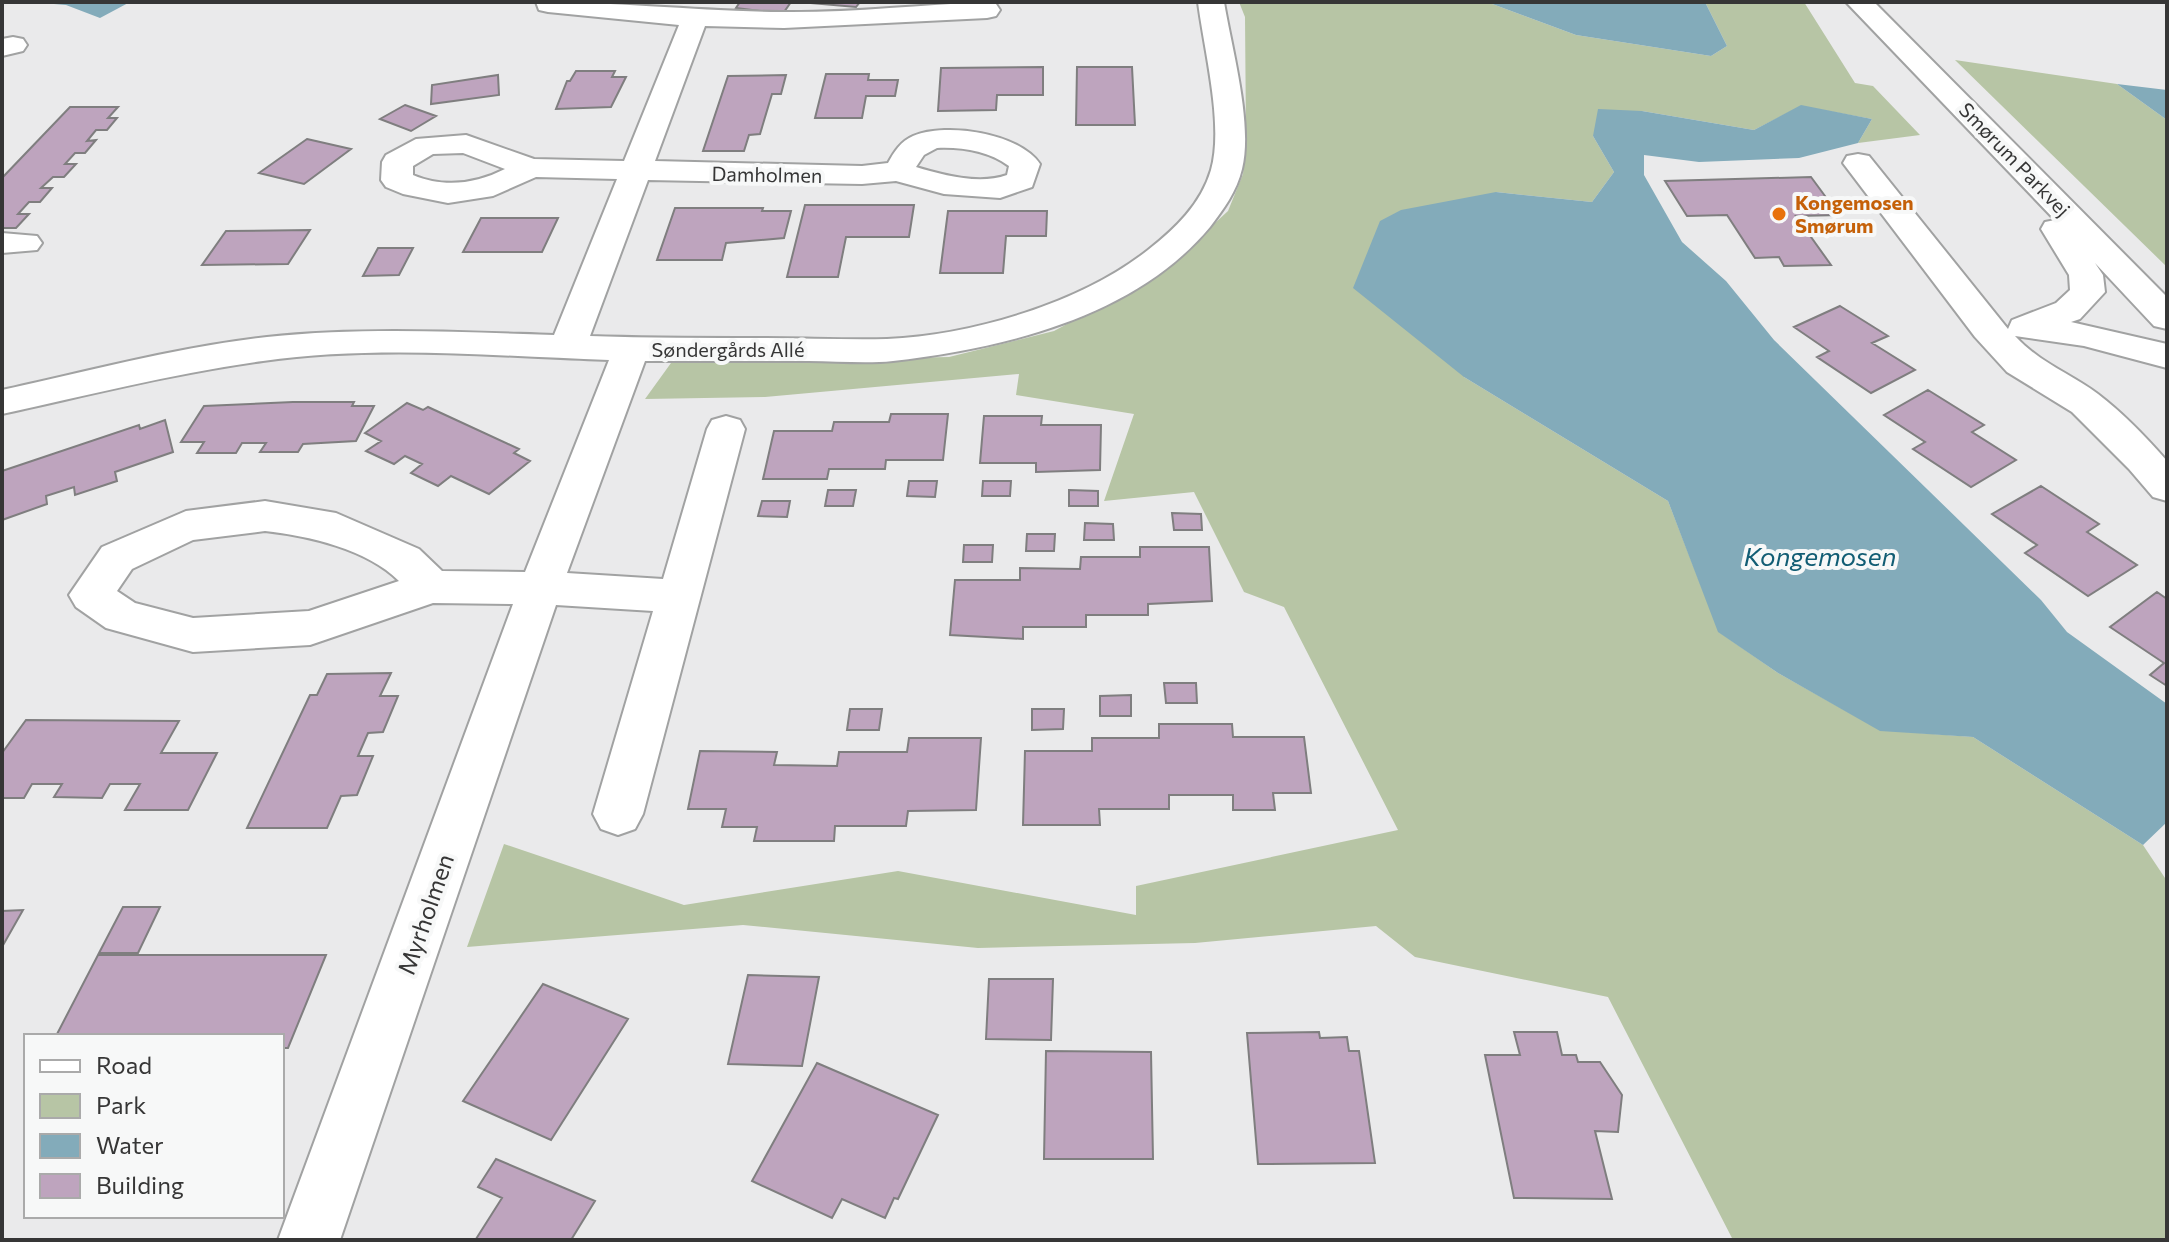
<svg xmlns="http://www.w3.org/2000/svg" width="2169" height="1242" font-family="Commissioner,sans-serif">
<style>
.green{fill:#b7c5a5}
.water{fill:#83abba}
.building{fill:#bea4be;stroke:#7f7e7f;stroke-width:2}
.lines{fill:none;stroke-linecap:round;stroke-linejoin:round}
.minor-casing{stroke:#a1a2a2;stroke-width:4}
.minor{fill:#fff;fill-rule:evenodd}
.food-dot{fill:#e8710a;stroke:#f7f8f8;stroke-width:3}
.labels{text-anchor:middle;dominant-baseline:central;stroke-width:8;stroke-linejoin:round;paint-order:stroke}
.far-street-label{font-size:20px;fill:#363636;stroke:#f7f8f8}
.far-food-label{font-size:20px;font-weight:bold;fill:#c56008;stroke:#f7f8f8;text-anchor:start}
.street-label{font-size:24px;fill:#363636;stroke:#f7f8f8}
.water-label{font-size:26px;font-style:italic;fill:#125d74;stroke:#f7f8f8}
</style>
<rect width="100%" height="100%" fill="#eaeaeb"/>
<!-- green -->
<path class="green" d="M1239 2H1487L1576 35 1711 56 1727 46 1705 2H1804L1855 83 1873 86 1920 135 1858 143 1872 119 1801 106 1754 130 1642 111 1593 136 1614 172 1592 202 1496 192 1464 377 1668 501 1719 632 1778 673 1880 730 1973 737 2143 845 2167 881V1240H1733L1608 997 1415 957 1376 926 1195 943 978 948 743 925 467 947 504 844 684 905 898 871 1136 915V886L1398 830 1284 607 1244 592 1194 492 1104 501 1134 414 1016 395 1019 374 765 397 645 399 671 363 949 357 1054 331 1160 274 1228 211 1243 174 1246 137 1245 17Z
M1955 60 2117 84 2167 120V267Z"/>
<!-- water -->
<path class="water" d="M30 2H130L100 18 66 5Z
M1487 2H1705L1727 46 1711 56 1576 35Z
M2117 84 2167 90V120Z
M1801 105 1872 119 1858 143 1799 158 1699 162 1644 155V175L1682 242 1726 281 1774 340 2041 600 2067 632 2167 704V822L2143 845 1973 737 1880 731 1778 673 1718 632 1668 501 1464 377 1353 288 1380 221 1401 210 1496 192 1592 202 1614 172 1593 136 1598 109 1642 111 1754 130Z"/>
<!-- building -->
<path class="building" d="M740 2H791L784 12H767L736 8Z
M799 2H860L856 7Z
M1043 67V95H997L996 110 938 111 941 68Z
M1077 67H1132L1135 125H1076Z
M576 71H615L612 77H626L611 107 556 109 567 81H570Z
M826 74H869L868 80H898L895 96H866L862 118H815Z
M498 75 499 95 431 104 432 85Z
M786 75 781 94H772L760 134 749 135 744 151H703L728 76Z
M405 105 436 116 411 131 380 119Z
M70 107H118L108 118H117L107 130H96L87 141 96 140 85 153H75L65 164H76L64 177H53L41 188H52L40 202H29L18 214H29L16 228H2V178Z
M307 139 351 149 304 184 259 173Z
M1811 177 1839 215 1796 216 1831 265 1784 266 1779 257 1755 258 1727 215 1687 216 1665 181Z
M805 205H914L909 237H846L838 277H787Z
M675 208H763L762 211H791L784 238 726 243 722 260H657Z
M948 211H1047L1046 236H1006L1003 273H940Z
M481 218H558L542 252H463Z
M310 230 288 264 202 265 226 231Z
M378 248H413L399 275 363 276Z
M1840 306 1888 336 1872 343 1915 370 1871 393 1817 357 1829 351 1794 327Z
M1928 390 1984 425 1972 432 2016 460 1971 487 1913 449 1925 442 1884 415Z
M293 402H354L352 406H374L356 441 303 444 298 452H260L266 443H242L236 453H197L204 442H181L204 406Z
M407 403 423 410 428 407 519 449 514 453 530 461 489 494 451 476 438 486 411 473 422 464 405 456 394 464 366 451 381 441 365 433Z
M891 414H948L943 460H886L885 469H829L827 479H763L774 431H832L834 422H889Z
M984 416H1042L1041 425H1101L1100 470 1036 472V463H980Z
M165 420 173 452 115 472 117 481 75 495 74 487 46 496 47 504 2 520V471L139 425 140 429Z
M909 481H937L935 497 907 496Z
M983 481H1011L1010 496H982Z
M2041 486 2099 524 2087 532 2137 565 2088 596 2025 553 2037 545 1992 514Z
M828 490H856L853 506H825Z
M1069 490 1098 491V506H1069Z
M762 501H790L787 517 758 516Z
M1172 513 1201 514 1202 530H1174Z
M1085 523 1113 524 1114 540H1084Z
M1027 534H1055L1054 551H1026Z
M964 545H993L992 562H963Z
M1140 547H1209L1212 601 1148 604V615H1086V627H1023V639L950 635 955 580H1020V568L1080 569 1081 557H1140Z
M2157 592 2167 599V686L2150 675 2164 663 2110 627Z
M391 673 380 696H398L383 732 368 733 358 756H373L357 795 341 796 327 828H247L310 695H317L327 674Z
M1164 683H1196L1197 703H1166Z
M1131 695V716H1100V696Z
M850 709H882L879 730H847Z
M1032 709H1064L1063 729 1032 730Z
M26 720 179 721 161 753H217L188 810H125L140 784H110L102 798 54 797 62 784H32L24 798H2V753Z
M1159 724H1232L1233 737H1304L1311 793H1273L1275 810H1233V795H1169V809H1099L1100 825H1023L1025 751H1092V738H1159Z
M909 738H981L976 810 908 811 906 826H835L834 841H754L757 827H722L726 809H688L700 751 777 752 774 765 837 766 839 752H907Z
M123 907H160L138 953H99Z
M23 910 2 947V911Z
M98 955H326L288 1048H282V1036H56Z
M748 975 819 977 802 1066 728 1064Z
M989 979H1053L1051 1040 986 1039Z
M543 984 628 1019 551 1140 463 1101Z
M1319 1032 1320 1038 1347 1037 1349 1051H1359L1375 1163 1258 1164 1247 1033Z
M1514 1032H1557L1562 1055H1576L1578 1062H1600L1622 1095 1618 1132 1595 1131 1612 1199 1514 1198 1485 1055H1520Z
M1046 1051 1151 1052 1153 1159H1044Z
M817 1063 938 1115 898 1199 894 1198 885 1218 842 1199 832 1218 752 1181Z
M496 1159 595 1201 571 1240 476 1239 502 1198 478 1187Z"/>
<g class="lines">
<!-- minor casing -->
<g class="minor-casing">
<path id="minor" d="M536 2C618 2 698 11 780 12 849 13 918 5 987 2L996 4 1000 10 996 16 987 18 784 28 705 26 655 161 862 166 888 163C894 152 901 141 913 136 947 122 1019 133 1040 164L1032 187 1000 198 944 194 896 181 862 184 648 180 590 336C648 338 707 338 766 338 806 338 847 340 887 339 973 335 1081 303 1148 250 1175 229 1201 204 1211 170 1224 125 1204 50 1198 2H1224C1232 50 1253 124 1242 169 1237 191 1223 210 1210 227 1135 317 1005 348 893 361 866 364 836 361 809 361 754 361 699 361 645 361L567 573 663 579 707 429 712 420 726 416 740 420 745 429 643 814 635 829 618 835 601 829 593 814 653 611 556 605 340 1240H278L513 604 433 603 310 645 193 652 106 628 76 607 69 595 102 547 186 511 265 501 336 513 419 549 442 571 525 572 609 360C494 356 377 345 263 361 175 373 89 395 2 414V390C89 371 178 347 267 337 363 327 458 332 554 335L617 179 536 177 493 196 448 203 403 194 386 187 381 180 382 162 386 155 416 139 466 135 534 159 624 161 679 25 548 12 539 10ZM937 148C963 147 988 151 1009 166L1007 175C979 185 943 175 916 167L924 155ZM463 153 505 169C475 184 444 188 413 175V166L433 154ZM265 531C309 536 367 549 399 581L309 611 193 618 135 603 117 591 132 569 193 540Z
M1846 2H1874L2167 297V329L2154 326 2095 263 2103 275 2105 292 2080 319 2071 322 2167 344V368L2084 346 2015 336C2041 364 2070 373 2098 394 2123 413 2147 438 2167 461V501L2153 497 2129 469 2072 412 2007 372 1975 337 1843 163 1847 156 1858 154 1869 156 2008 329 2012 320 2056 303 2070 290 2069 275 2041 229 2045 222 2055 220Z
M13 37 23 39 27 45 23 51 2 56V39Z
M2 233 37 236 42 243 37 250 2 253Z"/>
</g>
<!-- minor -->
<use href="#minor" class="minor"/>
</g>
<!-- markers -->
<circle class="food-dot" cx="1779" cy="214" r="8"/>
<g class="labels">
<!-- far-street labels -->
<g class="far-street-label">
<text transform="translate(2015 159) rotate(46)">Smørum Parkvej</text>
<text transform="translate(767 174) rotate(1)">Damholmen</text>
<text x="728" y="349">Søndergårds Allé</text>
</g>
<!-- far-food labels -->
<g class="far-food-label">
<text x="1795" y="202">Kongemosen<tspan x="1795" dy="23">Smørum</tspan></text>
</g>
<!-- street labels -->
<g class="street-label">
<text transform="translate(425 914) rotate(-71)">Myrholmen</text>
</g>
<!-- water labels -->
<g class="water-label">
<text x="1820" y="555">Kongemosen</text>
</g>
</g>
<!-- border -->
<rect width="2169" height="1242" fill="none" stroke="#363636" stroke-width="8"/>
<!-- legend -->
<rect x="24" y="1034" width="260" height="184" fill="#f7f8f8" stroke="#aaaaaa" stroke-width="2"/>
<rect x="40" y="1060" width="40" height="12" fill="#ffffff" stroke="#aaaaaa" stroke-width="2"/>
<text x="96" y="1074" font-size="24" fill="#363636">Road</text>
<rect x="40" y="1094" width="40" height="24" fill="#b7c5a5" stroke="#aaaaaa" stroke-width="2"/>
<text x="96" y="1114" font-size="24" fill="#363636">Park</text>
<rect x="40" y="1134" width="40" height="24" fill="#83abba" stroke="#aaaaaa" stroke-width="2"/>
<text x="96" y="1154" font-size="24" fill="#363636">Water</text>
<rect x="40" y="1174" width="40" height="24" fill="#bea4be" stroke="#aaaaaa" stroke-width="2"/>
<text x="96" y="1194" font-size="24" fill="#363636">Building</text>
</svg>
